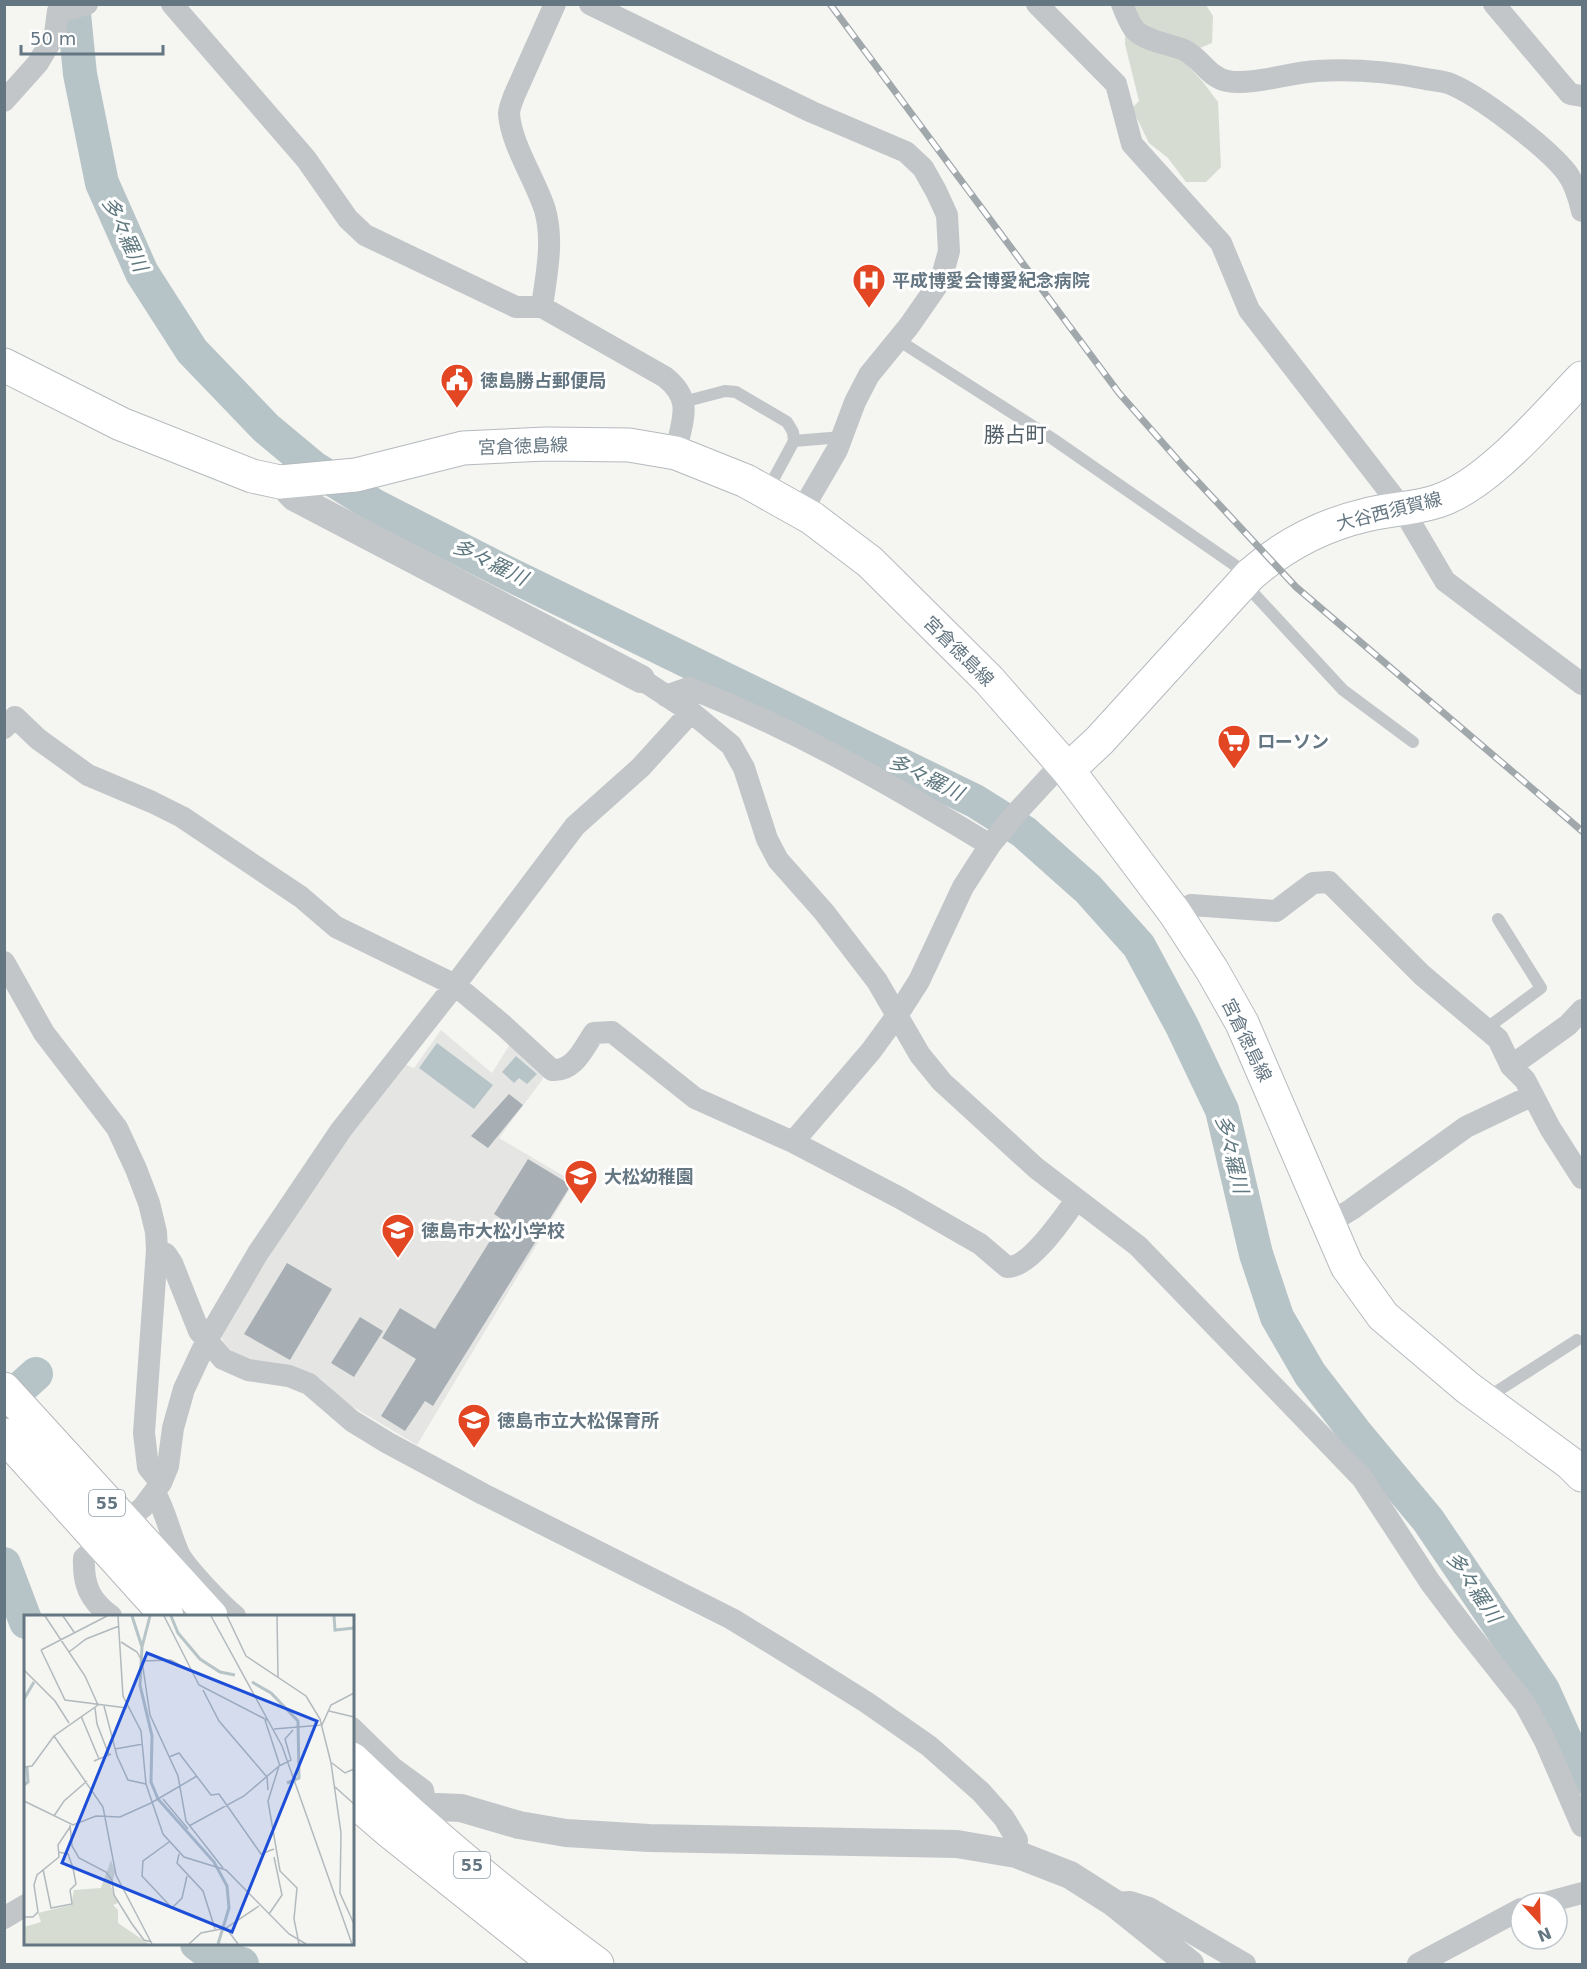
<svg xmlns="http://www.w3.org/2000/svg" width="1587" height="1969" font-family="'DejaVu Sans','Noto Sans JP',sans-serif">
<style>
.built{fill:#e5e6e4}
.green{fill:#d6dcd2}
.water{fill:#b7c4c7}
.lines{fill:none;stroke-linecap:round;stroke-linejoin:round}
.river{stroke:#b7c4c7;stroke-width:34}
.building{fill:#a7afb4}
.secondary-casing{stroke:#b4babe;stroke-width:35}
.trunk-casing{stroke:#b5b8bb;stroke-width:35}
.service{stroke:#c2c6c9;stroke-width:12}
.minor{stroke:#c2c6c9;stroke-width:22}
.tertiary{stroke:#c2c6c9;stroke-width:28}
.secondary{stroke:#fff;stroke-width:33}
.trunk{stroke:#fff;stroke-width:33}
.rail-casing{stroke:#a1a8ac;stroke-width:7}
.rail{stroke:#fff;stroke-width:4.5;stroke-dasharray:14;stroke-linecap:butt}
.labels{text-anchor:middle;dominant-baseline:central;stroke-width:6;stroke-linejoin:round;paint-order:stroke}
.shield{fill:#fff;stroke:#929fa8;stroke-width:1.5}
.shield-label{font-size:16px;font-weight:bold;fill:#647682}
.poi-label{font-size:18px;font-weight:bold;fill:#647682;stroke:#fff;text-anchor:start}
.street-label{font-size:18px;fill:#647682;stroke:#fff}
.water-label{font-size:20px;font-style:italic;fill:#5f787f;stroke:#fff}
.quarter-label{font-size:21px;fill:#525f67;stroke:#fff}
.inset-river{fill:none;stroke:#b7c4c7;stroke-width:3}
.inset-road{fill:none;stroke:#b2babe;stroke-width:1.5}
.view{fill:#1d4ed8;fill-opacity:0.15;stroke:#1d4ed8;stroke-width:3}
.inset-edge{fill:none;stroke:#647682;stroke-width:3}
</style>
<rect width="100%" height="100%" fill="#f5f5f1"/>
<!-- built -->
<path class="built" d="M441 1030 492 1073 512 1041 545 1073 542 1080 499 1138 574 1182 417 1445 343 1401 321 1379 237 1361 220 1336 316 1181 402 1063 414 1068Z"/>
<!-- green -->
<path class="green" d="M1126 5H1206L1213 16 1212 43 1195 50 1188 66 1203 82 1218 102 1221 167 1206 182H1186L1168 158 1149 143 1132 108 1139 101 1125 44Z"/>
<!-- water -->
<path class="water" d="M437 1043 493 1085 474 1109 419 1068Z
M516 1056 537 1074 527 1084 519 1078 514 1083 502 1072Z"/>
<g class="lines">
<!-- river -->
<path class="river" d="M73 4 80 74 102 183 142 273 192 351 266 428 314 468 375 506 511 575 975 801 1024 832 1088 889 1139 946 1182 1026 1222 1110 1256 1254 1277 1317 1310 1374 1354 1431 1428 1520 1543 1690 1582 1777
M4 1403 36 1374
M4 1564 26 1622
M197 1944 209 1953 242 1964"/>
</g>
<!-- building -->
<path class="building" d="M509 1094 523 1105 488 1148 471 1136Z
M528 1159 571 1185 433 1406 425 1401 405 1431 381 1416 416 1359 382 1338 400 1308 435 1329 503 1220 494 1214Z
M287 1263 332 1289 290 1360 244 1334Z
M360 1317 383 1331 354 1377 331 1363Z"/>
<g class="lines">
<!-- secondary casing -->
<g class="secondary-casing">
<path id="secondary" d="M4 365 121 424 252 476 280 482 356 475 463 448 546 444 629 445 676 453 746 481 812 518 870 562 989 680 1068 770 1175 913 1212 970 1242 1023 1347 1266 1383 1316 1468 1388 1570 1463 1582 1475
M1068 770 1100 740 1250 575C1283 546 1323 525 1366 515 1389 509 1415 509 1438 501 1488 485 1545 416 1582 378"/>
</g>
<!-- trunk casing -->
<g class="trunk-casing">
<path id="trunk" d="M4 1389 211 1616
M4 1435 167 1616
M352 1759C429 1833 511 1901 597 1964
M352 1799 388 1830 556 1964"/>
</g>
<!-- service -->
<path class="service" d="M898 340 1053 439 1249 575
M683 402 725 391 736 392 787 422 793 432 794 441 767 491
M794 441 842 437
M1244 583 1343 690 1413 742
M1487 1028 1541 988 1498 919
M1488 1402 1496 1392 1577 1340"/>
<!-- minor -->
<path class="minor" d="M172 4 306 159 348 219 365 235 516 307H542L665 377C695 401 681 420 676 453
M590 4 812 112 906 152 923 168 936 191 947 215 949 251 941 280 909 326 869 375 855 402 837 450 801 512
M1037 4 1116 84 1132 144 1221 243 1249 310 1402 508 1445 581 1582 684
M1122 4C1125 12 1129 22 1134 29 1144 41 1170 44 1184 50 1201 58 1208 77 1227 81 1252 86 1291 72 1317 71 1353 69 1391 72 1426 79 1433 80 1441 81 1448 83 1478 94 1548 148 1567 173 1575 184 1579 198 1582 211
M1494 4 1570 94 1582 96
M4 101 38 63 55 34 58 11H63L87 4
M542 307C546 276 554 242 545 210 536 181 511 144 509 114 509 108 512 102 514 96L555 4
M641 679 691 712 731 745 744 768 767 839 778 860 824 912 877 981 920 1055 942 1082 1036 1168 1138 1246 1362 1478 1430 1582 1464 1627 1525 1704 1545 1741 1582 1826
M666 696 689 688C795 729 893 786 990 845
M4 728 15 717 38 739 88 775 152 802 182 817 301 897 336 927 455 985 503 1025 552 1070C574 1072 583 1049 594 1033L612 1032 695 1098 793 1142 900 1198 980 1244 1007 1267C1030 1268 1063 1218 1076 1200
M1175 913 1191 905 1276 911 1313 883 1329 882 1422 975 1498 1039 1511 1066 1525 1080 1550 1128 1582 1178
M4 962 44 1033 117 1128 136 1169 149 1203 156 1232 157 1250 144 1433 148 1467 161 1483 143 1507 84 1558C83 1584 89 1600 111 1616
M1511 1066 1568 1025 1582 1010
M793 1142 871 1051 898 1014 919 981 963 887 990 845 1018 811 1054 772 1068 770
M1328 1224 1352 1209 1466 1127 1533 1095
M157 1250 166 1254 172 1263 199 1331 223 1359 248 1370 289 1376 309 1384 352 1421 388 1443 483 1494 732 1619 786 1652 866 1702 929 1746 981 1792 1004 1818 1017 1840 1016 1854
M161 1483 168 1466 173 1428 184 1389 207 1340 258 1253 341 1130 455 985 575 826 641 767 691 712
M155 1493C166 1512 170 1534 179 1554 186 1568 222 1605 235 1616
M352 1728 393 1768 423 1790 426 1809
M1114 1903 1130 1902 1149 1908 1245 1964
M1545 1903 1582 1893
M4 1918 26 1905
M1418 1964 1521 1909"/>
<!-- tertiary -->
<path class="tertiary" d="M280 482 294 497 641 679
M395 1826 411 1815 426 1809 437 1807 461 1808 519 1825 566 1833 649 1838 957 1844 1016 1854 1070 1875 1114 1903 1190 1964"/>
<!-- secondary -->
<use href="#secondary" class="secondary"/>
<!-- trunk -->
<use href="#trunk" class="trunk"/>
<!-- rail casing -->
<g class="rail-casing">
<path id="rail" d="M830 4 1119 393 1184 467 1296 587 1582 831"/>
</g>
<!-- rail -->
<use href="#rail" class="rail"/>
</g>
<!-- icons -->
<defs>
<g id="hospital-pin" transform="scale(1.725)"><path d="M0 17L-7.5 6A9.5 9.5 0 1 1 7.5 6Z" fill="#e24623" stroke="#fff"/><path d="M-5-5h3v3.5h4V-5h3V5h-3V1.5h-4V5h-3Z" fill="#fff"/></g>
<g id="civic-pin" transform="scale(1.725)"><path d="M0 17L-7.5 6A9.5 9.5 0 1 1 7.5 6Z" fill="#e24623" stroke="#fff"/><path d="M-.6-6.5H3V-4.5H.6V-3L4-1V1h2V6H-6V1h2V-1L-.6-3ZM-1.2 2.5V6h2.4V2.5Z" fill="#fff"/></g>
<g id="supermarket-pin" transform="scale(1.725)"><path d="M0 17L-7.5 6A9.5 9.5 0 1 1 7.5 6Z" fill="#e24623" stroke="#fff"/><path d="M-6-5.5h2.5l.6 2H6L4.5 2H-2.5L-4.4-4H-6ZM-1.5 3.2a1.3 1.3 0 1 0 .1 0ZM3 3.2a1.3 1.3 0 1 0 .1 0Z" fill="#fff"/></g>
<g id="school-pin" transform="scale(1.725)"><path d="M0 17L-7.5 6A9.5 9.5 0 1 1 7.5 6Z" fill="#e24623" stroke="#fff"/><path d="M0-5L7-2L0 1L-7-2ZM-4 1L0 2.5L4 1V4Q0 6-4 4Z" fill="#fff"/></g>
</defs>
<g fill-rule="evenodd">
<use href="#hospital-pin" x="869" y="280"/>
<use href="#civic-pin" x="457" y="380"/>
<use href="#supermarket-pin" x="1234" y="741"/>
<use href="#school-pin" x="581" y="1176"/>
<use href="#school-pin" x="398" y="1230"/>
<use href="#school-pin" x="474" y="1420"/>
</g>
<g class="labels">
<!-- shield labels -->
<g class="shield">
<rect x="89" y="1490" width="36" height="26" rx="4.5"/>
<rect x="454" y="1852" width="36" height="26" rx="4.5"/>
</g>
<g class="shield-label">
<text x="107" y="1503">55</text>
<text x="472" y="1865">55</text>
</g>
<!-- poi labels -->
<g class="poi-label">
<text x="892" y="280">平成博愛会博愛紀念病院</text>
<text x="480" y="380">徳島勝占郵便局</text>
<text x="1257" y="741">ローソン</text>
<text x="604" y="1176">大松幼稚園</text>
<text x="421" y="1230">徳島市大松小学校</text>
<text x="497" y="1420">徳島市立大松保育所</text>
</g>
<!-- street labels -->
<g class="street-label">
<text transform="translate(523 446) rotate(-2)">宮倉徳島線</text>
<text transform="translate(1389 511) rotate(-14)">大谷西須賀線</text>
<text transform="translate(959 651) rotate(45)">宮倉徳島線</text>
<text transform="translate(1247 1040) rotate(64)">宮倉徳島線</text>
</g>
<!-- water labels -->
<g class="water-label">
<text transform="translate(125 234) rotate(65)">多々羅川</text>
<text transform="translate(490 562) rotate(26)">多々羅川</text>
<text transform="translate(926 777) rotate(26)">多々羅川</text>
<text transform="translate(1232 1154) rotate(76)">多々羅川</text>
<text transform="translate(1474 1587) rotate(56)">多々羅川</text>
</g>
<!-- quarter labels -->
<g class="quarter-label">
<text x="1015" y="435">勝占町</text>
</g>
</g>
<!-- overview -->
<g transform="translate(24 1615)">
<rect width="330" height="330" fill="#f5f5f1"/>
<path d="M87 245 91 257 87 272 94 288 89 290 94 295V308L125 329H0V312L17 307 14 298 47 290 50 275 77 273Z" fill="#d6dcd2"/>
<path class="inset-river" d="M108 1 118 32 116 70 128 121 127 167 134 184 190 247 203 271 205 293 194 329M147 1 154 18 176 44 196 57 211 60M310 1 311 15 330 13M118 32 126 1M228 67 247 78 274 106 275 163 263 168M0 84 10 67M0 170 4 167 3 152"/>
<path class="inset-road" d="M21 1 61 61 74 90 30 121 79 192 92 260 128 329M39 1 50 17M94 1 99 81 117 116 122 169 139 219 160 242 202 255 265 319 282 329M140 1 175 70 243 105M187 1 258 131 328 329M203 1 222 41 282 81 296 104 307 148 317 218 316 278 330 309M253 1 254 62M97 27 113 37 118 46 126 100 154 161 162 206 199 253M17 35 41 85 103 93M17 35 83 1M45 37 62 24 95 11M118 46 147 45 159 52M0 55 31 86 45 108M179 75 195 106 243 162 244 175M80 91 93 141 104 165 122 169M71 93 73 109 85 140M305 96 330 102M57 101 75 144M241 105 256 151M250 114 298 110 307 90 330 78M269 115 261 124 267 145 255 151 244 186 256 256 273 273 270 304 275 329M91 134 119 129M145 142 155 138 187 180 195 179 237 239 250 234M70 146 87 139M308 148 321 158 330 154M0 152 8 151 30 121M310 171 330 189M139 184 164 214M0 186 49 210 72 201 96 202 127 188M127 188 173 161M30 201 40 186 63 166M46 210 48 231 55 243 82 257 88 265 90 280 108 309 120 325 128 327M165 211 220 181 255 151M145 227 119 246 118 261 148 293 158 283 163 261M155 239 153 248 179 276 191 314M19 254 27 293 48 289 46 275 52 269 49 253 44 239 34 237M245 299 258 280 250 242M0 302H9L14 297 10 270 13 260 35 242 34 230 46 212M202 313 214 329M165 329 177 318 202 313 235 291"/>
<path class="view" d="M123 38 293 106 208 317 38 248Z"/>
<rect width="330" height="330" class="inset-edge"/>
</g>
<!-- border -->
<rect width="1587" height="1969" fill="none" stroke="#647682" stroke-width="12"/>
<!-- north arrow -->
<g transform="translate(1539 1921) rotate(158)"><circle r="28" fill="#ffffff" stroke="#c1c8cd" stroke-width="1.5"/>
<path d="M0-4.5L10 22L0 15L-10 22Z" fill="#e24623"/>
<text y="-9" font-size="16" font-weight="bold" text-anchor="middle" fill="#647682">N</text>
</g>
<!-- scale -->
<path d="M21 45v9h142v-9" fill="none" stroke="#647682" stroke-width="3"/>
<text x="30" y="45" font-size="18" fill="#647682" stroke="#ffffff" stroke-width="4.5" paint-order="stroke">50 m</text>
</svg>
